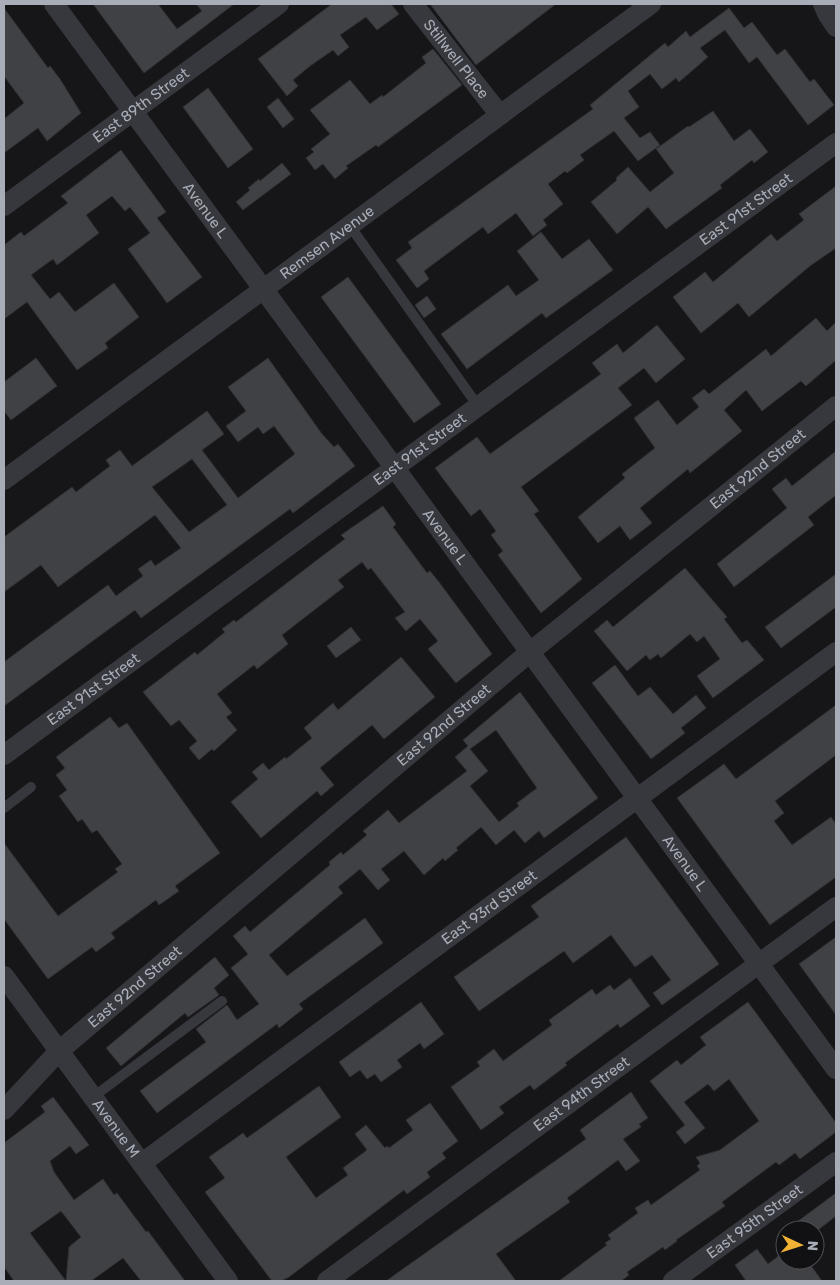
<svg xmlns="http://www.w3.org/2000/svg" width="840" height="1285" font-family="Rubik,sans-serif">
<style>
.building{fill:#404145;stroke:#303034;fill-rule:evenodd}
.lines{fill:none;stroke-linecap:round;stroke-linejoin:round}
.lane{stroke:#37383d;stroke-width:10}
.street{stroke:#37383d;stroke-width:20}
.labels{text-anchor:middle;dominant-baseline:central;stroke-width:4;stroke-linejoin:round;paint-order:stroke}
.street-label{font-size:15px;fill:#a8adb8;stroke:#111113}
</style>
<rect width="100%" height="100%" fill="#161618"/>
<!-- building -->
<path class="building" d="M93 4H158L177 29 202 11 196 4H234L144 73Z
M332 4H391L399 14 377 30 366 17 340 35 349 47 338 56 333 50 310 66 293 80 298 86 287 96 258 59Z
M430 4H556L476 65Z
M4 8 48 68 50 66 60 79 81 113 47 141 38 128 4 153V119L24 103 4 76Z
M729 8 744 28 752 22 777 55 785 49 810 82 814 79 834 105 808 125 757 57 749 63 725 30 700 48 708 57 679 82 676 78 662 89 650 74 628 91 639 107 624 118 640 138 650 132 660 145 638 161 614 131 580 155 584 160 567 173 565 171 548 184 563 204 543 220 547 225 533 236 516 213 488 234 483 227 424 271 429 279 417 288 396 260 412 248 408 242 593 109 590 105 665 43 668 47 686 31 690 37Z
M433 49 462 85 378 147 376 145 346 166 348 168 335 179 323 164 315 170 306 158 314 152 311 149 330 134 310 110 350 80 370 104 382 95 383 97 426 63 422 57Z
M208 88 253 149 228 168 183 107Z
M278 98 294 119 283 128 267 107Z
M713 111 734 141 750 129 768 152 754 163 752 160 720 185 722 188 666 229 648 207 617 234 591 202 617 180 616 178 628 167 650 192 674 173 656 149 688 126 689 127Z
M121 150 166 212 157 218 202 277 167 303 128 249 150 233 130 207 125 211 112 196 86 215 99 233 57 265 53 259 31 275 50 299 59 292 75 312 114 283 139 317 105 343 108 348 77 370 27 302 4 319V245L21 232 24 236 68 203 61 196Z
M282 163 291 174 243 210 236 202 250 190 248 188 259 179 260 181Z
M836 186V248L810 266 749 317 738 303 701 333 673 297 705 272 713 282 771 234 777 241 804 220 799 214Z
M541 232 562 259 589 239 613 270 546 318 542 313 467 369 441 334 508 285 516 296 539 280 517 251Z
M348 277 441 404 414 423 321 297Z
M427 296 436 309 424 318 415 305Z
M816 318 827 331 836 322V360L806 386 801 381 762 411 746 390 724 410 742 431 690 473 688 469 640 508 652 523 630 540 620 526 598 543 578 517 625 478 622 474 655 448 634 418 658 400 677 425 699 407 692 398 704 389 709 394 766 349 771 356Z
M657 325 685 359 656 383 644 368 618 388 632 405 521 487 539 511 534 514 582 579 541 613 498 555 503 551 491 535 496 531 480 509 471 516 435 468 477 437 490 454 601 374 592 363 617 344 623 353Z
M36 358 57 386 11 420 4 411V382Z
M268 358 322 434 334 447 338 444 355 466 293 513 290 509 141 618 135 610 4 706V662L108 585 116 596 143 576 138 569 151 560 155 566 181 548 155 515 58 587 41 565 4 592V537L72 487 76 492 110 466 106 460 120 450 132 466 207 411 224 434 202 450 238 498 295 454 274 426 263 434 258 427 238 442 226 426 246 411 228 387ZM192 459 227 505 189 532 152 487Z
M836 451V495L808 517 814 525 734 587 717 564 787 508 772 489 786 478 792 486Z
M383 506 396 524 393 527 427 573 430 571 439 582 492 654 456 683 428 649 438 641 420 619 406 631 395 618 405 612 371 568 368 570 362 562 338 580 344 587 282 635 288 644 257 669 254 665 217 694 232 713 226 717 237 730 214 751 212 749 199 760 189 748 197 741 179 720 171 726 143 692 195 652 197 655 225 632 222 629 234 620 236 622 321 557 345 539 341 535Z
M685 568 727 617 724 619 742 643 747 640 764 660 713 698 697 676 720 659 704 636 697 642 690 634 661 658 658 654 650 660 646 655 627 671 594 631 607 620 613 627Z
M836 574V607L781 648 765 627Z
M351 627 361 640 336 658 327 646Z
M401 657 435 697 384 739 372 725 320 768 334 785 321 796 317 791 261 838 231 802 258 779 252 772 263 763 269 770 285 757 286 759 312 738 304 728 333 703 338 710Z
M615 665 638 696 650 687 673 714 696 695 706 708 681 728 685 733 651 759 592 683Z
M520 692 598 798 544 838 539 831 525 843 514 830 496 845 481 827 456 848 458 850 445 861 443 858 424 875 404 851 381 869 390 880 378 890 360 869 338 887 343 893 269 955 287 976 365 918 383 943 299 1004 303 1009 279 1028 277 1024 157 1113 140 1091 206 1042 196 1029 227 1005 237 1020 259 1004 231 968 248 954 233 936 245 926 250 932 330 865 329 862 341 852 343 855 367 835 363 831 388 810 399 823 467 771 455 757 468 746 463 740ZM496 730 537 788 517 803 519 806 499 822 470 786 488 771 470 749Z
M836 705V755L775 801 784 813 774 821 792 845 831 817 836 824V877L770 925 677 798 724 764 736 779Z
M110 717 119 728 127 723 220 853 175 886 179 891 159 905 156 900 111 933 115 938 96 952 92 947 48 979 4 919V843L58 916 118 872 115 869 122 864 97 830 92 833 82 819 78 822 59 796 67 790 56 775 65 768 56 757Z
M626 837 719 964 662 1005 653 993 671 980 652 955 635 967 611 935 573 963 564 951 479 1011 454 977 539 917 531 906Z
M836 937V1015L799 964Z
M215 957 229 975 214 988 219 995 188 1017 185 1013 121 1066 106 1048Z
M630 978 650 1006 620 1028 618 1024 565 1063 567 1065 534 1090 530 1085 499 1107 504 1113 481 1130 451 1087 480 1066 477 1062 494 1049 503 1061 552 1025 549 1020 592 989 596 995 610 985 614 990Z
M421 1002 444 1034 424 1049 420 1043 397 1060 402 1067 381 1082 375 1074 367 1079 360 1070 350 1077 339 1062Z
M748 1002 836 1123V1132L800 1159 795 1153 779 1165 776 1162 722 1202 725 1206 676 1240 677 1241 665 1250 663 1247 627 1272 629 1275 621 1281H559L607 1245 605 1243 611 1239 608 1235 638 1213 635 1208 648 1200 651 1205 700 1170 697 1166 700 1163 696 1157 720 1150 759 1121 729 1079 714 1091 708 1084 684 1102 705 1128 685 1144 676 1132 685 1125 650 1081 677 1060 681 1065 706 1045 700 1037Z
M319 1086 341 1117 286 1157 316 1198 348 1175 343 1168 367 1150 355 1134 366 1125 385 1148 387 1146 389 1148 413 1130 406 1120 430 1103 458 1141 442 1153 446 1158 427 1172 430 1177 407 1194 404 1190 289 1277 281 1281H272L205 1192 225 1178 209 1157 243 1133 247 1138Z
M631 1092 648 1118 639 1124 641 1127 623 1139 640 1161 626 1171 618 1160 567 1198 570 1202 496 1254 516 1281H386L586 1139 580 1130Z
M53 1097 89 1145 76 1154 70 1146 50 1161 54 1172 74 1200 103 1179 114 1195 117 1193 146 1232 148 1231 185 1281H141L123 1258 91 1281H66L69 1247 81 1237 61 1211 30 1233 66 1281H14L4 1267V1143L45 1112 41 1106Z
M836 1193V1216L818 1230H786Z
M757 1249 768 1264 785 1251V1260H807L822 1281H746L735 1265Z"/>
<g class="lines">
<!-- lane -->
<path class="lane" d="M350 226 478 406
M4 808 31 787
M93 1097 222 1001"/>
<!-- street -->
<g class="street">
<path id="s1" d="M54 4 836 1069"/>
<path id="s2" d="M413 4 500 115"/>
<path d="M823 4 828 15 836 27"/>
<path id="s3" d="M4 206 279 4"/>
<path id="s4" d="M4 480 651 4"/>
<path id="s5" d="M4 755 836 143"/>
<path id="s6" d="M4 976 228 1281"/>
<path id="s7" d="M4 1110 59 1051 530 652 836 406"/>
<path id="s8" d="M142 1163 836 652"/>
<path id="s9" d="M327 1281 836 907"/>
<path id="s10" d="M673 1281 836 1162"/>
</g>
</g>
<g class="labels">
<!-- street labels -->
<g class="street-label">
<text stroke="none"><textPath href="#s2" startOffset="70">Stillwell Place</textPath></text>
<text stroke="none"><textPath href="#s3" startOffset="170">East 89th Street</textPath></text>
<text stroke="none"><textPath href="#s5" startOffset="921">East 91st Street</textPath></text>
<text stroke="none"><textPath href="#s1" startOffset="256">Avenue L</textPath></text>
<text stroke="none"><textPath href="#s4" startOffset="401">Remsen Avenue</textPath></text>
<text stroke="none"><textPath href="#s5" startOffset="516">East 91st Street</textPath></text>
<text stroke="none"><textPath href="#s7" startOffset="990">East 92nd Street</textPath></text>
<text stroke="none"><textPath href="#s1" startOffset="661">Avenue L</textPath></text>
<text stroke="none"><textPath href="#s5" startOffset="111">East 91st Street</textPath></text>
<text stroke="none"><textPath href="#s7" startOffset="585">East 92nd Street</textPath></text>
<text stroke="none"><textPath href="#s1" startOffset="1066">Avenue L</textPath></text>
<text stroke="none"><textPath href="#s8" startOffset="431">East 93rd Street</textPath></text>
<text stroke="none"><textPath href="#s7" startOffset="180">East 92nd Street</textPath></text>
<text stroke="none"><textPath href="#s9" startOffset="316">East 94th Street</textPath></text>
<text stroke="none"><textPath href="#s6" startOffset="189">Avenue M</textPath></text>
<text stroke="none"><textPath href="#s10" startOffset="101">East 95th Street</textPath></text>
</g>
</g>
<!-- border -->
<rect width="840" height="1285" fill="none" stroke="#a8adb8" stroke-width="10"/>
<!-- north arrow -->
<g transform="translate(800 1245) rotate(94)"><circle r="24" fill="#111113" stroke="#4d4f55"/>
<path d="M0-4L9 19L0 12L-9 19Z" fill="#f2b134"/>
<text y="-8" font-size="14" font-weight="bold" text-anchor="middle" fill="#a8adb8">N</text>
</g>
</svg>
